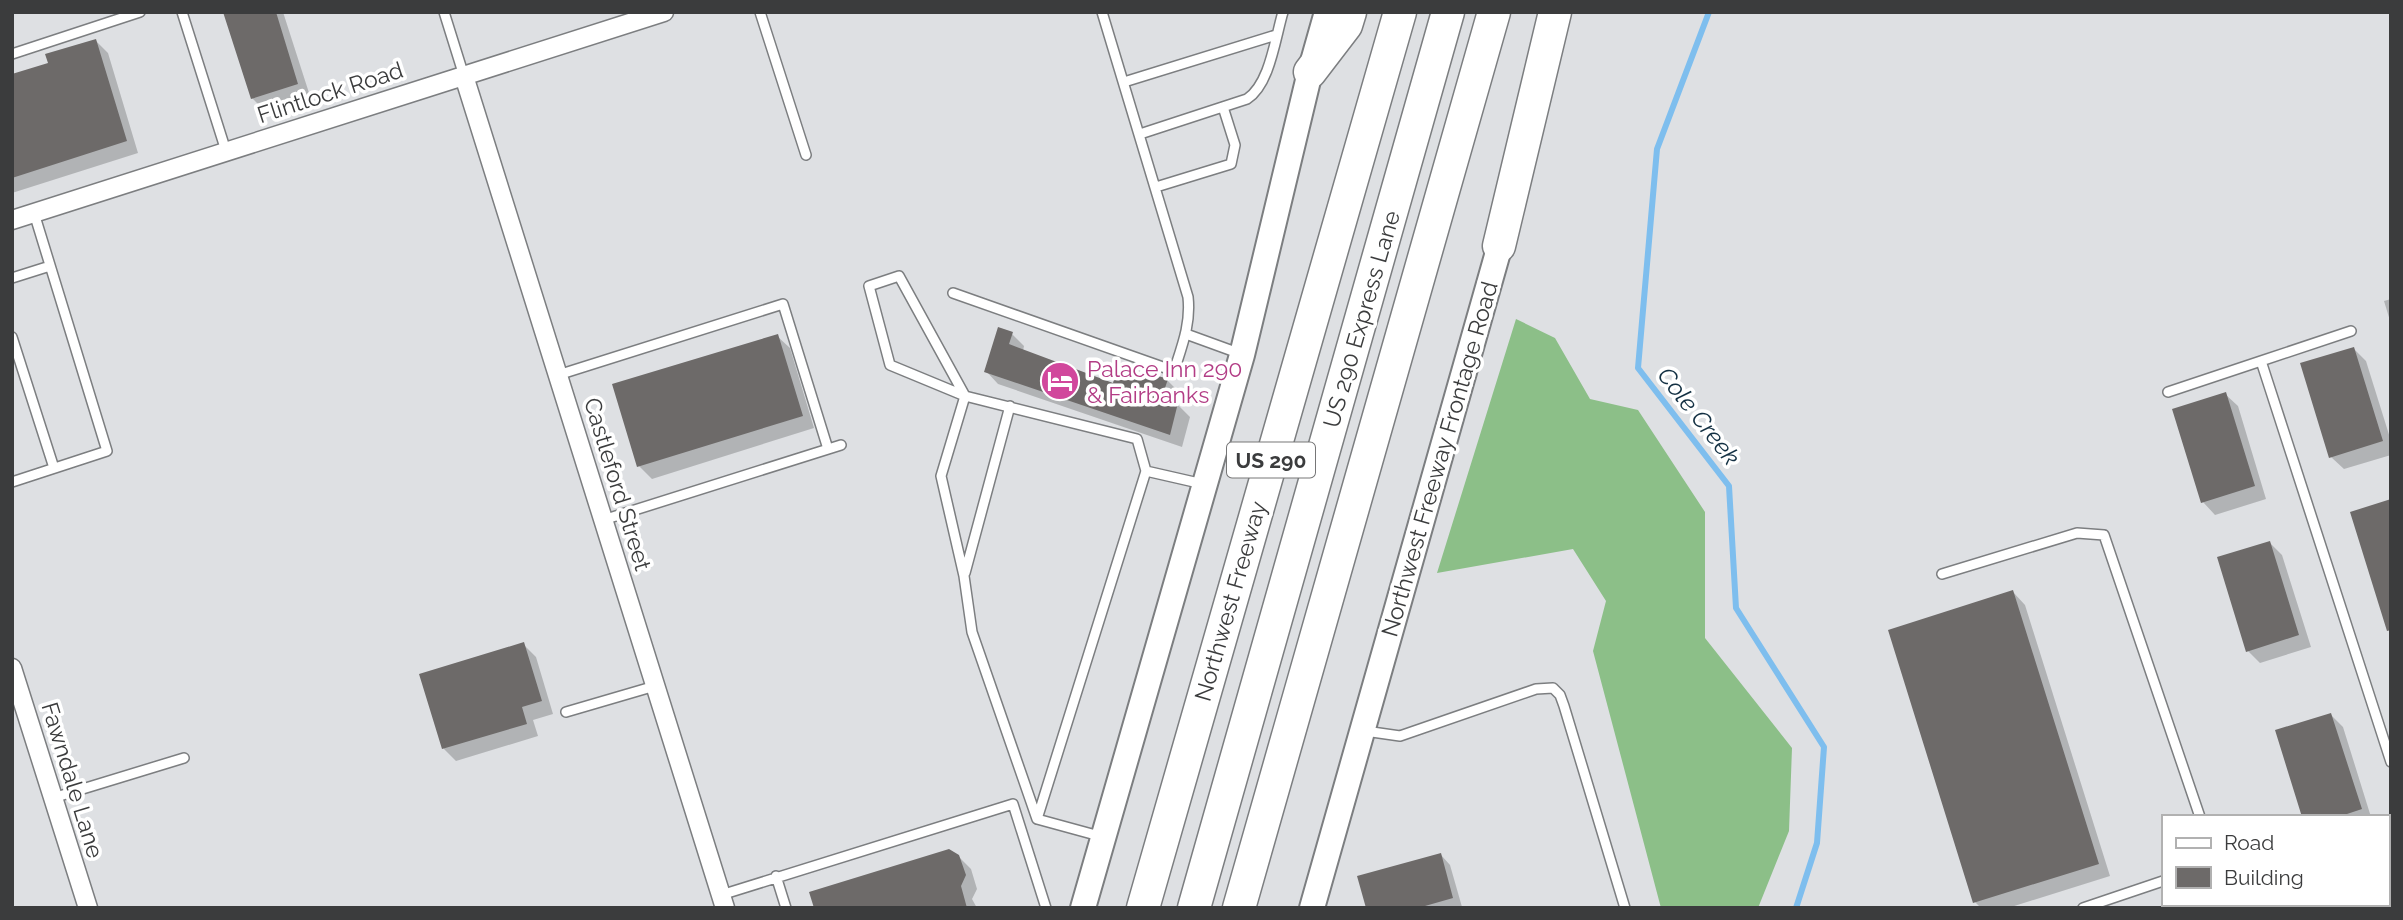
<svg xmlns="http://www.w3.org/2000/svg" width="2403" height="920" font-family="Raleway,sans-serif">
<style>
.forest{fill:#8cbf88}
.shadow{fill:#0003}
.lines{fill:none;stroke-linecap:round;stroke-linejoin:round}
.stream{stroke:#7ebeee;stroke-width:6}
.building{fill:#6d6a69}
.service-casing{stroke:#7c7e80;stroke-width:12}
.minor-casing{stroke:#7c7e80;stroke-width:21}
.tertiary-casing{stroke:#7c7e80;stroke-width:24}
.secondary-casing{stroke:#7c7e80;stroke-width:28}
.motorway-casing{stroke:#7c7e80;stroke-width:35}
.service{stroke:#fff;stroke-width:9}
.minor{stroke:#fff;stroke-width:18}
.tertiary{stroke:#fff;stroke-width:21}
.secondary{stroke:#fff;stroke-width:24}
.motorway{stroke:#fff;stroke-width:32}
.labels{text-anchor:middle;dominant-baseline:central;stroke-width:7;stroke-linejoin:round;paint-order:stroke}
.shield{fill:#fff;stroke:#767677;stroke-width:2}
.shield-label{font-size:21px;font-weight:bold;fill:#3b3c3d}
.street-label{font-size:23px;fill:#3b3c3d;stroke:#fff}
.hotel-label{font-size:23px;fill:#b23c85;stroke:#fff;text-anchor:start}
.water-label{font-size:24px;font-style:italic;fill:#133043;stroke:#fff}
</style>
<rect width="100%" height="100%" fill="#dee0e3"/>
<!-- forest -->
<path class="forest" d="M1516 319 1555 338 1590 399 1638 410 1705 512V638L1792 748 1789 831 1758 908H1661L1593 651 1606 601 1573 549 1437 573Z"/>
<!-- shadow -->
<path class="shadow" d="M225 12H283L310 96 265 111 252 98Z
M96 41 108 53 138 153 12 193V75L50 64Z
M2391 299V324L2384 301Z
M1012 334 1024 346 1023 351 1114 385 1141 381 1144 373 1168 381 1180 393 1176 403 1190 417 1182 447 998 384 986 371Z
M777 336 790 348 814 428 652 479 639 466Z
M2354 349 2366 361 2391 441V455L2344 469 2331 457Z
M2225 394 2238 406 2266 499 2215 515 2203 502Z
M2270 543 2282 555 2311 647 2260 663 2248 651Z
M2013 592 2025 605 2110 876 2008 908H1981L1975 902Z
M523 644 536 657 553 714 533 720 538 736 456 761 444 749 421 676Z
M2331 715 2343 727 2371 817H2304Z
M1441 855 1450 865 1462 907 1367 908Z
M958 856 971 869 977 889 972 899 977 908H816Z"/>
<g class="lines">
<!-- stream -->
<path class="stream" d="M1709 12 1657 149 1638 368 1729 486 1736 608 1824 747 1817 843 1796 908"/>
</g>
<!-- building -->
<path class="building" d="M223 12H276L298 84 251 99Z
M96 39 127 141 12 178V74L48 63 45 54Z
M998 327 1013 332 1009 344 1113 383 1116 372 1140 379 1142 371 1168 379 1162 397 1178 403 1170 435 984 372Z
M778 334 803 416 637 467 612 384Z
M2354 347 2383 441 2329 458 2300 363Z
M2226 392 2255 486 2201 503 2172 409Z
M2391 499V630L2387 631 2350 512Z
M2270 541 2299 635 2246 652 2217 557Z
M2013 590 2099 864 1973 903 1888 630Z
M524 642 542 701 522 707 527 724 442 749 419 674Z
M2331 713 2362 809 2338 817H2302L2275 730Z
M949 849 959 855 966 875 961 886 967 908H814L809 892Z
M1441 853 1453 898 1418 908H1366L1357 876Z"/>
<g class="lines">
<!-- service casing -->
<g class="service-casing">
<path id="service" d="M182 12 226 151
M444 12 464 76
M760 12 806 155
M12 54 140 12
M1124 82 1276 35
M1140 134 1247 99C1270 84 1275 39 1283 12
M1156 187 1231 164 1235 145 1223 107
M12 278 50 266
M953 293 1174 371C1182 346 1191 324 1188 297L1102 12
M2351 331 2261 361 2391 762
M1186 334 1241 354
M12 337 54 468
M558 375 783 304 828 449
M2168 392 2261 361
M12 482 107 451 34 213
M603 520 841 445
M965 573 1010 406
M1942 574 2077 533 2104 535 2200 817
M566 712 655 686
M1365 731 1400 736 1536 689 1553 688 1560 695 1564 706 1625 908
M53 798 184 758
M1037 819 972 632 964 576 941 476 965 396 890 365 869 286 899 276 965 396 1137 439 1146 471
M1103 837 1037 819 1146 471 1203 484
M2387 838 2391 837
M776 876 786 908
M721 895 1013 804 1046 908
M2230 904 2231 908
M2083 908 2163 881"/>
</g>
<!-- minor casing -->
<g class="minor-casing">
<path id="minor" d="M464 76 725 908
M12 220 664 12
M12 668 88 908"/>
</g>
<!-- tertiary casing -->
<g class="tertiary-casing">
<path id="tertiary" d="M2368 908 2380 904"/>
</g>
<!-- secondary casing -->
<g class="secondary-casing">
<path id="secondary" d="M1083 908 1242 355 1310 72 1327 12
M1312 908 1504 231"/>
</g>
<!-- motorway casing -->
<g class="motorway-casing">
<path id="motorway" d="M1310 72 1346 25 1350 12
M1499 246 1555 12
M1143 908 1400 12
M1194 908 1448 12
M1239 908 1494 12"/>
</g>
<!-- service -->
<use href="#service" class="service"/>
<!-- minor -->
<use href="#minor" class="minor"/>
<!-- tertiary -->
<use href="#tertiary" class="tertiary"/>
<!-- secondary -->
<use href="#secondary" class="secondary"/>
<!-- motorway -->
<use href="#motorway" class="motorway"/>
</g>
<!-- icons -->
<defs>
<g id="hotel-disc" transform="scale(2.0125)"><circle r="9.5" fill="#d1479c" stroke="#fff"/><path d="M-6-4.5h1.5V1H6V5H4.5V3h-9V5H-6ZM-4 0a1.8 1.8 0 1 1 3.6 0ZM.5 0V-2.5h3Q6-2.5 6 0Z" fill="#fff"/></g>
</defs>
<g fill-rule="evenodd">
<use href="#hotel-disc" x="1060" y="381"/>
</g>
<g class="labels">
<!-- shield labels -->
<rect class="shield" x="1227" y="442.5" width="88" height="35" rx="5"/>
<g class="shield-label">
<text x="1271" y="460">US 290</text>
</g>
<!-- street labels -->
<g class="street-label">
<text transform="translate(330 92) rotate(-18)">Flintlock Road</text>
<text transform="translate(1361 319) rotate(-74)">US 290 Express Lane</text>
<text transform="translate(1439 459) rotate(-74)">Northwest Freeway Frontage Road</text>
<text transform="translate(618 484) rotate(73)">Castleford Street</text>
<text transform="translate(1230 601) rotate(-74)">Northwest Freeway</text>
<text transform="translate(73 780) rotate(73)">Fawndale Lane</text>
</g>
<!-- hotel labels -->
<g class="hotel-label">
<text x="1087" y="368">Palace Inn 290<tspan x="1087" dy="26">&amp; Fairbanks</tspan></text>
</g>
<!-- water labels -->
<g class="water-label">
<text transform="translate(1699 416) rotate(52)">Cole Creek</text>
</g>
</g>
<!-- border -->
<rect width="2403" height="920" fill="none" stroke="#3b3c3d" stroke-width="28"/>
<!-- legend -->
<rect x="2162" y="815" width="228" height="91" fill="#ffffff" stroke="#b1b1b1" stroke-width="2"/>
<rect x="2176" y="838" width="35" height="10" fill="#ffffff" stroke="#b1b1b1" stroke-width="2"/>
<text x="2224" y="850" font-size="21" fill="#3b3c3d">Road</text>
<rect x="2176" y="867" width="35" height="21" fill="#6d6a69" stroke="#b1b1b1" stroke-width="2"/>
<text x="2224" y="885" font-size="21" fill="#3b3c3d">Building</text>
</svg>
